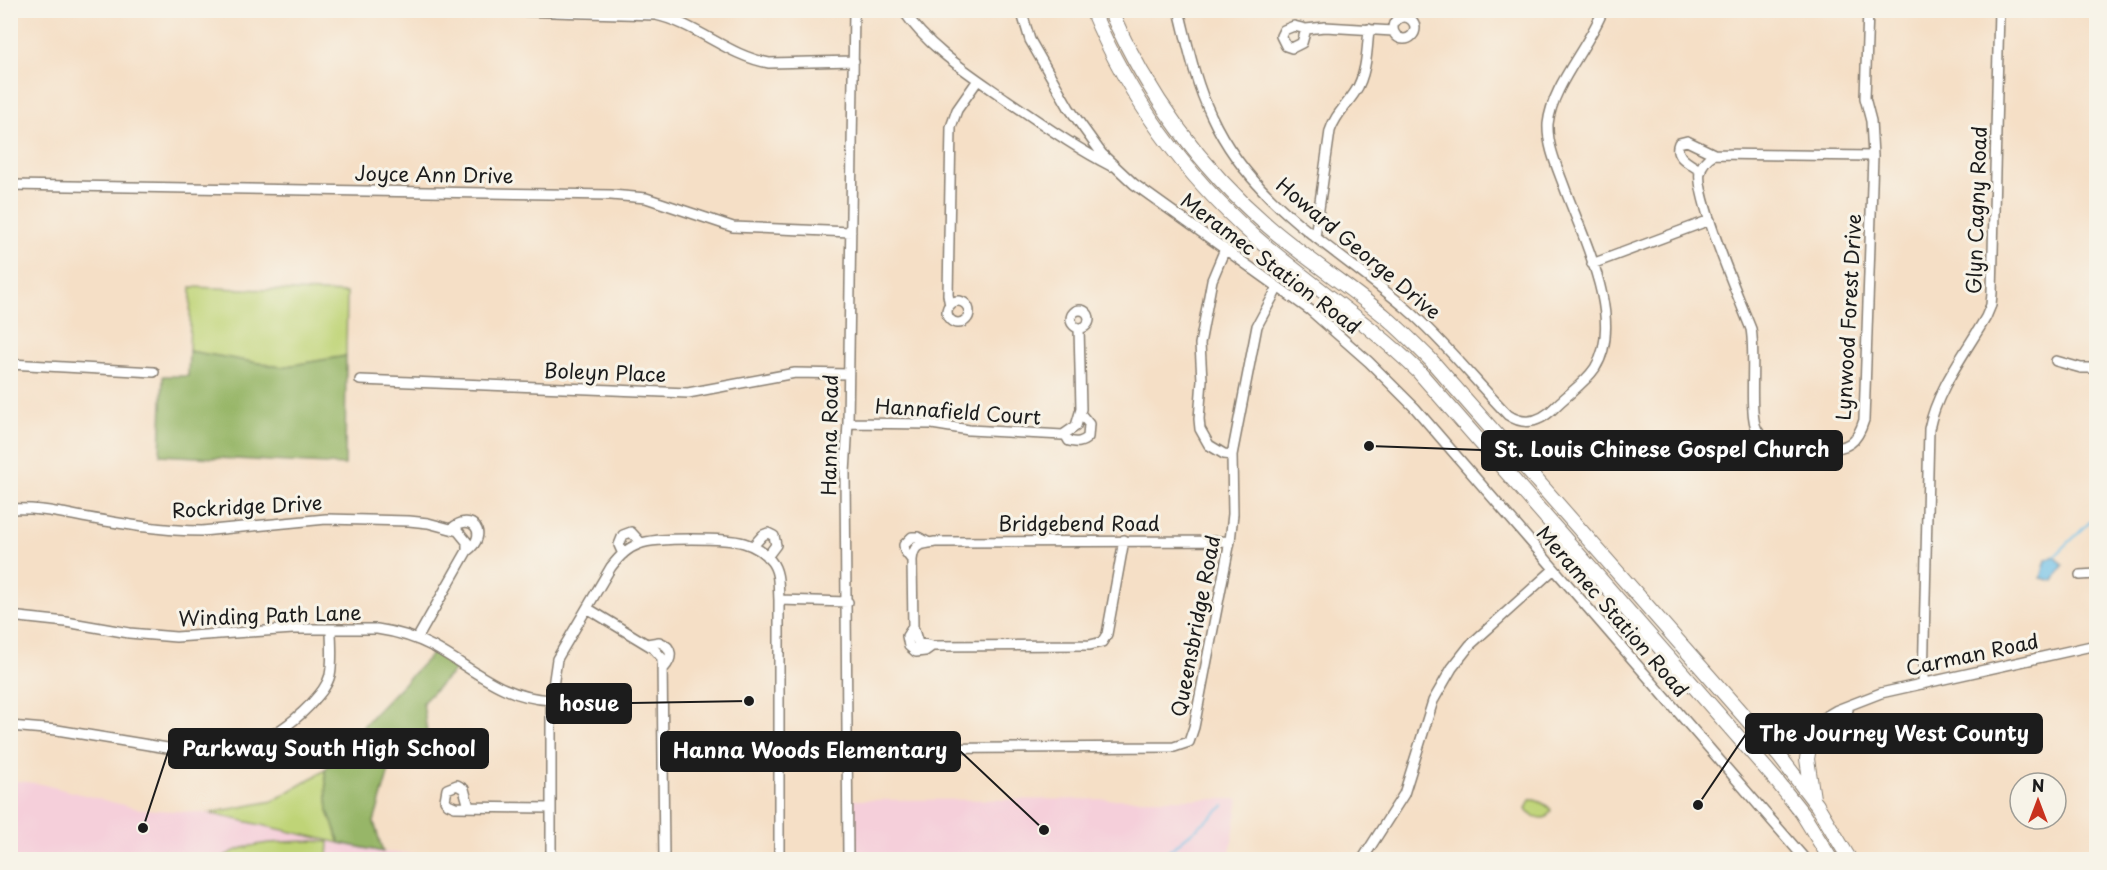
<svg xmlns="http://www.w3.org/2000/svg" width="2107" height="870" font-family="'Playpen Sans',sans-serif">
<style>
.built{fill:#f5cfda}
.green{fill:#bfd477;stroke:#6e784a;stroke-width:1.5}
.forest{fill:#97b668;stroke:#5a6942;stroke-width:1.5}
.water{fill:#6cbfe8;stroke:#446e82;stroke-width:1.5}
.lines{fill:none;stroke-linecap:round;stroke-linejoin:round}
.stream{stroke:#6cbfe8;stroke-width:2}
.minor-casing{stroke:#887e71;stroke-width:12}
.highway-casing{stroke:#887e71;stroke-width:16}
.minor{stroke:#fff;stroke-width:9}
.highway{stroke:#fff;stroke-width:14}
.labels{text-anchor:middle;dominant-baseline:central;stroke-width:6;stroke-linejoin:round;paint-order:stroke}
.street-label{font-size:20px;fill:#1c1c1c;stroke:#f7f3e8}
.leader{fill:none;stroke:#1c1c1c;stroke-width:2}
.callout-dot{fill:#1c1c1c;stroke:#f7f3e8;stroke-width:2}
.callout{fill:#1c1c1c;stroke:#1c1c1c;stroke-width:2}
.callout-label{font-size:21px;text-anchor:middle;font-weight:bold;fill:#fff}
</style>
<rect width="100%" height="100%" fill="#f7f3e8"/>
<filter id="ink" filterUnits="userSpaceOnUse"><feTurbulence type="fractalNoise" baseFrequency=".0167" numOctaves="2"/><feDisplacementMap in="SourceGraphic" scale="12" xChannelSelector="R" yChannelSelector="G"/><feConvolveMatrix kernelMatrix="1 2 1 2 8 2 1 2 1" color-interpolation-filters="sRGB"/></filter>
<filter id="wash" filterUnits="userSpaceOnUse"><feTurbulence type="fractalNoise" baseFrequency=".008" numOctaves="4" result="noise"/><feDisplacementMap in="SourceGraphic" scale="24" xChannelSelector="R" yChannelSelector="G"/><feGaussianBlur stdDeviation="1.35" result="paint"/><feColorMatrix in="noise" values="0 0 0 0 0 0 0 0 0 0 0 0 0 0 0 0 0 1.4 0 .05"/><feComposite in="paint" operator="in"/></filter>
<g filter="url(#wash)">
<rect width="100%" height="100%" fill="#f5dfc6"/>
<!-- built -->
<path class="built" d="M11 780 41 784 139 809 209 813 383 852 493 858V860H11Z
M1239 799 1229 859H854L853 800Z"/>
<!-- green -->
<path class="green" d="M191 287 347 293 346 356 281 367 189 351Z
M325 770 328 811 340 843 209 813 273 801Z
M1530 800C1536 799 1548 805 1551 810L1547 817C1540 820 1528 815 1526 809Z
M312 841 329 842 328 859H221C242 841 286 842 312 841Z"/>
<!-- forest -->
<path class="forest" d="M189 351 281 367 346 356 345 465 160 455 163 376H188Z
M434 652 457 668 423 702 427 733 393 757 374 822 383 852 340 843 328 811 325 770 373 715Z"/>
<!-- water -->
<path class="water" d="M2055 556 2063 565 2054 581 2041 578 2046 560Z"/>
<g class="lines">
<!-- stream -->
<path class="stream" d="M2055 556 2096 516
M1158 860 1224 806"/>
</g>
</g>
<g filter="url(#ink)">
<g class="lines">
<!-- minor casing -->
<g class="minor-casing">
<path id="minor" d="M484 10 656 15C697 24 728 56 769 63L854 61
M903 10C928 48 970 74 1007 100 1041 123 1074 147 1111 166
M1021 10 1030 40 1069 108 1102 154 1134 184 1310 310 1369 362 1415 408 1805 859
M1179 10C1188 46 1195 82 1211 115 1252 205 1335 247 1407 309 1444 341 1474 380 1508 415 1526 427 1542 421 1556 406 1568 394 1585 383 1595 368 1626 320 1581 234 1564 186 1557 167 1547 145 1548 124 1552 85 1589 47 1603 10
M1868 10 1865 98 1871 121 1873 156 1864 420C1857 443 1848 449 1824 449 1809 449 1793 450 1778 446 1770 444 1762 438 1757 430 1748 414 1756 354 1751 329 1740 301 1695 196 1700 172 1702 164 1707 158 1714 154L1873 156
M1393 28a11 11 0 1 1 22 0a11 11 0 1 1-22 0Z
M1294 26 1306 29 1302 43 1292 48 1286 46 1281 36 1284 30Z
M1306 29 1325 27 1393 31
M1701 171C1691 164 1673 157 1679 143L1687 141 1714 154
M10 185 611 195 646 198 733 227 851 232
M1315 237 1330 131C1335 115 1346 106 1355 92 1367 74 1367 49 1369 29
M1225 249 1212 280 1200 344 1202 380 1199 419 1200 429 1209 445 1224 454 1232 455
M1592 264 1710 220
M947 312a11 11 0 1 1 22 0a11 11 0 1 1-22 0Z
M950 305 948 295 951 127 957 110 978 80
M1071 319a9 9 0 1 1 18 0a9 9 0 1 1-18 0Z
M2056 361 2081 368H2096
M10 364 154 372
M360 380 688 393 795 373 848 374
M848 423 932 424 969 430 1063 435 1076 426 1081 409 1079 328
M1065 434 1069 441C1077 443 1082 443 1088 437L1089 424 1080 413
M10 509C39 508 56 512 83 517 123 524 162 531 202 531L326 519 409 521 428 523 458 531 467 542V551L417 639
M451 529C472 510 490 535 467 551
M1124 540 1107 634 1102 642 1090 645 932 646 918 643 913 627 912 560C914 543 920 545 935 542L1230 541
M753 546 763 535 768 533 774 536 776 545 767 557
M623 554 619 545 623 535 631 532 641 543
M912 560 905 551 904 545 912 537H918L929 543
M2080 575 2096 574
M779 600V860
M587 608 653 648 662 658 664 860
M10 616 66 622 129 633 176 637 293 629H377C398 632 417 638 434 647 474 669 502 698 551 700L557 659 611 567C619 557 627 548 639 544 656 537 727 538 744 543 754 546 764 552 771 561 780 572 778 587 779 600L848 602
M913 627 907 636 909 646 916 652 925 651 932 646
M647 644 659 642C673 647 673 658 664 668
M1923 684 1929 429C1937 389 1966 352 1986 317L1991 305 1992 293 1999 10
M551 700V860
M10 726 57 730 204 754C246 753 281 735 310 705 318 696 327 687 330 675 333 660 331 643 331 629
M1808 738 1848 710
M848 749 1174 747 1189 742 1194 727 1230 541 1233 514 1232 455 1257 326 1277 289
M1780 757 1793 742 1818 721 1837 710 1881 693 2096 645
M469 807 464 789 457 785 447 789 445 800 448 804 455 807 551 808
M848 860 845 473 848 423 854 10
M1362 860 1404 794 1433 701 1452 668 1470 645 1553 570"/>
</g>
<!-- highway casing -->
<g class="highway-casing">
<path id="highway" d="M1092 10C1129 98 1185 175 1256 238 1309 284 1368 322 1418 371L1775 779 1802 813 1831 860
M1110 10C1147 93 1200 167 1268 226 1306 259 1349 286 1387 318 1402 331 1416 345 1430 359L1780 757 1817 805 1850 860
M1750 721 1778 731H1806
M1811 735 1807 759 1813 798"/>
</g>
<!-- minor -->
<use href="#minor" class="minor"/>
<!-- highway -->
<use href="#highway" class="highway"/>
</g>
</g>
<g class="labels">
<!-- street labels -->
<g class="street-label">
<text transform="translate(434 174) rotate(1)">Joyce Ann Drive</text>
<text transform="translate(1976 210) rotate(-88)">Glyn Cagny Road</text>
<text transform="translate(1359 248) rotate(40)">Howard George Drive</text>
<text transform="translate(1271 263) rotate(37)">Meramec Station Road</text>
<text transform="translate(1848 317) rotate(-87)">Lynwood Forest Drive</text>
<text transform="translate(605 372) rotate(2)">Boleyn Place</text>
<text transform="translate(958 411) rotate(4)">Hannafield Court</text>
<text transform="translate(829 435) rotate(-89)">Hanna Road</text>
<text transform="translate(247 506) rotate(-3)">Rockridge Drive</text>
<text x="1079" y="523">Bridgebend Road</text>
<text transform="translate(1613 611) rotate(49)">Meramec Station Road</text>
<text transform="translate(270 615) rotate(-2)">Winding Path Lane</text>
<text transform="translate(1195 626) rotate(-79)">Queensbridge Road</text>
<text transform="translate(1972 654) rotate(-12)">Carman Road</text>
</g>
</g>
<!-- callouts -->
<path class="leader" d="M1369 446L1482 450M749 701L631 703M1698 805L1746 734M143 828L169 749M1044 830L960 751"/>
<g class="callout-dot">
<circle cx="1369" cy="446" r="6"/>
<circle cx="749" cy="701" r="6"/>
<circle cx="1698" cy="805" r="6"/>
<circle cx="143" cy="828" r="6"/>
<circle cx="1044" cy="830" r="6"/>
</g>
<g class="callout">
<rect x="1482" y="431" width="360" height="39" rx="6"/>
<rect x="547" y="684" width="84" height="39" rx="6"/>
<rect x="1746" y="714" width="296" height="39" rx="6"/>
<rect x="169" y="729" width="319" height="39" rx="6"/>
<rect x="661" y="732" width="299" height="39" rx="6"/>
</g>
<g class="callout-label">
<text x="1662" y="457">St. Louis Chinese Gospel Church</text>
<text x="589" y="711">hosue</text>
<text x="1894" y="741">The Journey West County</text>
<text x="329" y="756">Parkway South High School</text>
<text x="810" y="758">Hanna Woods Elementary</text>
</g>
<!-- margin -->
<rect width="2107" height="870" fill="none" stroke="#f7f3e8" stroke-width="36"/>
<!-- north arrow -->
<g transform="translate(2038 801)"><circle r="28" fill="#f7f3e8" stroke="#9f9d96" stroke-width="1.5"/>
<path d="M0-4.5L10 22L0 15L-10 22Z" fill="#c8321e"/>
<text y="-9" font-size="16" font-weight="bold" text-anchor="middle" fill="#1c1c1c">N</text>
</g>
</svg>
